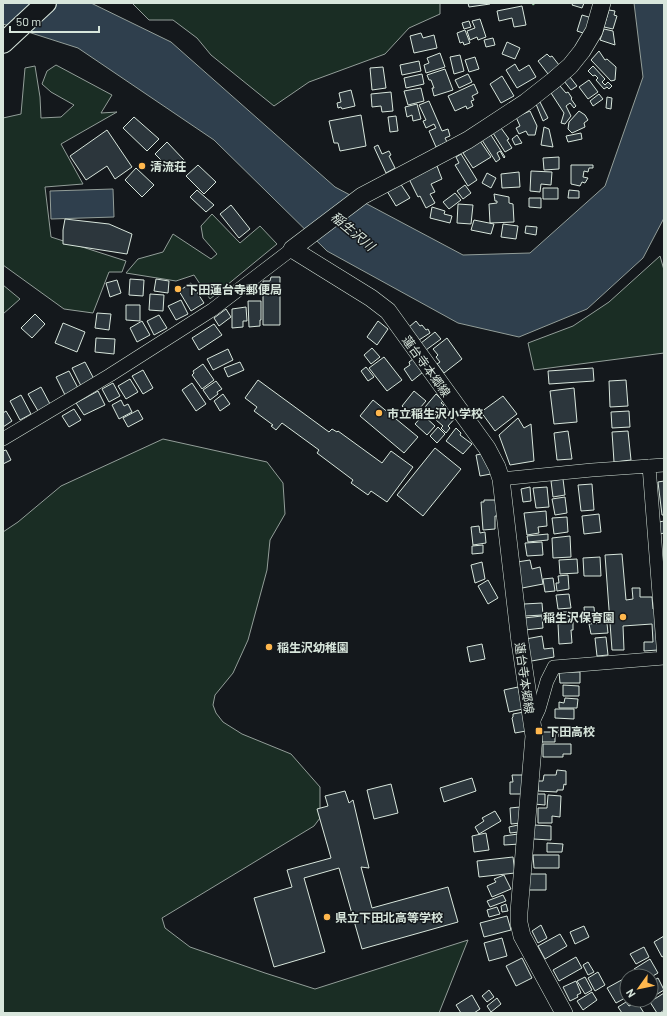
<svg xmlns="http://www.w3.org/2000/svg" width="667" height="1016" font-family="Barlow,'Noto Sans JP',sans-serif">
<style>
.green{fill:#1a2d24;stroke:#939e99}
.water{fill:#2f3f4d;stroke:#939e99}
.building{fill:#2c363c;stroke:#d8e6dc}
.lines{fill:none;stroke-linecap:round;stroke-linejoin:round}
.minor-casing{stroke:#d8e6dc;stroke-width:14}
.major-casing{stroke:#d8e6dc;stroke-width:18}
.highway-casing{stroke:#d8e6dc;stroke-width:22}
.minor{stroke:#14181c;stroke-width:13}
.major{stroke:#14181c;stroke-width:17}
.highway{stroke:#14181c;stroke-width:20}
.hedge{stroke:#8ac095;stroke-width:3;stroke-dasharray:2 3;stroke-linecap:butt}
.poi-dot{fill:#ffb74d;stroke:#14181c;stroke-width:1.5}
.labels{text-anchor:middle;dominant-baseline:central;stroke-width:3;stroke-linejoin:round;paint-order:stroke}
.poi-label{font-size:12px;font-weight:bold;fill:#d8e6dc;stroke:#14181c;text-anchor:start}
.street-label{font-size:12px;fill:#d8e6dc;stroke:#14181c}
.water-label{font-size:13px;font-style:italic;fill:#d8e6dc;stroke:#14181c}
</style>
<rect width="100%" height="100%" fill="#14181c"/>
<!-- green -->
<path class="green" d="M132 3H440V14L409 28 385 54 309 82 274 106 211 55 197 38 173 20H149Z
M56 65 112 95 101 113 117 112 61 144 83 184 45 187 51 237 126 261 122 272H109L93 313 64 309 3 265V118L21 114 25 68 35 66 40 97 41 118 61 117 74 105 51 92 42 84 47 71Z
M212 214 240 243 260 226 277 244 210 299 194 275 176 281 126 273 138 259 163 252 173 234 211 259 217 254 203 238 201 226Z
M660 256 664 270V353L534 370 528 343 573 326 609 302Z
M3 285 20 299 3 314Z
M163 439 267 462 283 483 285 514 270 540 267 570 248 640 233 673 215 695 213 705 216 713 223 722 242 734 291 754 320 787V818L314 826 162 918 165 928 190 947 265 973 315 989 468 940 439 1013H3V532L18 522 61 486Z"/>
<!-- water -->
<path class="water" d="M3 3H91L171 42 335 187 463 255 530 253 605 186 643 77 634 3H664V218L643 258 587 309 519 337 458 323 327 251 214 140 78 48 3 24Z
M113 189 114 217 51 219 50 191Z"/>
<!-- building -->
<path class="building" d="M468 3H489L490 4 469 7Z
M573 3H584L582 8 572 5Z
M522 6 526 25 514 27 512 18 499 21 497 11Z
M609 10 615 11 614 15 617 16 613 29 604 27Z
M582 15 592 18 586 34 577 31Z
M480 19 486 37 478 40 477 37 470 40 467 31 475 28 472 21Z
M469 21 471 27 464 29 462 23Z
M604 29 613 31 615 45 600 40Z
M465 30 470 43 464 45 463 42 460 43 457 33Z
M421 33 423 38 434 35 437 48 414 53 410 36Z
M493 38 495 45 486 47 484 40Z
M507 42 520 48 515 59 502 54Z
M599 51 605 60 607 59 616 67 615 80 611 81 591 60Z
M440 53 445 67 426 73 424 65 429 63 427 58Z
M547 54 550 57 552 56 559 65 548 74 538 61Z
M460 55 464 71 454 74 450 57Z
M475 57 479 69 469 72 465 60Z
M419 61 421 71 402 75 400 65Z
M515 64 519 71 529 65 536 77 517 88 506 70Z
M593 66 605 79 602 82 605 85 608 82 612 86 609 89 607 87 604 89 596 80 598 78 595 75 593 76 588 71Z
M383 67 386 88 372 90 370 68Z
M445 69 453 90 434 96 432 88H434L431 80H429L427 75Z
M422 74 424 84 406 88 404 78Z
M468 74 472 82 459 88 455 80Z
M502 76 514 96 501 103 490 84Z
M570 77 577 86 571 90 564 81Z
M589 80 598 92 588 99 579 87Z
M474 84 478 93 472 96 474 100 471 101 473 106 467 109 466 106 455 111 448 96Z
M560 86 566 93 568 92 572 98 571 99 576 106 574 108 570 103 566 106 571 116 565 124 561 123 564 113 551 93Z
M421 88 424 101 408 105 404 91Z
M351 90 355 106 342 109 341 107 338 108 337 103 341 102 339 93Z
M391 92 393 111 382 112 381 106 372 107 371 94Z
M599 94 603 99 593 106 590 101Z
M607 97 612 98 611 109 606 108Z
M429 101 442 131 448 129 450 136 445 138 447 142 436 147 429 131 436 128 434 124 426 128 423 121 426 120 419 105Z
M540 102 548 118 543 121 536 104Z
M417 104 421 119 413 121 412 115 407 117 405 107Z
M530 111 537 126 535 135H528L526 131 519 134 516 128 520 126 516 117Z
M579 111 585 115 588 120 584 123 585 127 572 133 568 129 569 122Z
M361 115 366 146 340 151 338 143H334L329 121Z
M396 116 398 131 390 132 388 117Z
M134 117 159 139 147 151 123 128Z
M544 127 549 129 553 147 541 145Z
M501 128 509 139 507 140 512 148 505 152 493 133Z
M107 130 132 167 115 179 107 166 86 180 70 156Z
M581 133 582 139 568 142 566 136Z
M491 135 505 157 504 158 500 151 497 153 500 159 496 162 482 140Z
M517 135 522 143 515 145 512 139Z
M480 141 491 157 473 168 463 153Z
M167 142 184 160 173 172 155 154Z
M378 145 382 154 389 151 391 155 389 156 395 168 386 173 374 147Z
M461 154 477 180 468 186 455 165 459 163 456 157Z
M559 157V169L544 170 543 158Z
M198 165 216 182 204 194 186 176Z
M571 165H593V168H589L588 172 584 171 583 177 588 178 585 183 582 182 580 186 571 184Z
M437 166 442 179 431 184 435 192 430 194 435 203 426 208 420 196 418 197 409 179Z
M136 168 154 185 142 197 125 180Z
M531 171 552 172 551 185 541 184 540 192 530 191Z
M519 172 520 187 502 188 501 174Z
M487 173 496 178 491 188 482 183Z
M400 183 410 198 396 206 387 191Z
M465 185 471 193 463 199 457 191Z
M543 188H558V199H543Z
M197 190 214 205 206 212 190 197Z
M569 190 579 191V198H568Z
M455 193 461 200 449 209 443 202Z
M494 194 509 197V203L513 204 514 222 490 223 489 204 497 203V201H495Z
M529 198H541V208L529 207Z
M458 204 473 205 471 224 457 223Z
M231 205 250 229 239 238 220 214Z
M432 207 445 211 444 214 452 216 450 223 430 218Z
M65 219 109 224 132 234 127 254 63 244V230Z
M474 220 494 224 491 234 471 230Z
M503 224 518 226 516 239 501 237Z
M526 226 537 227 536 235 525 233Z
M271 277H280V325H263V281H270Z
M130 279 144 280 143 296 129 295Z
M156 279 169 281 168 293 154 291Z
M117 280 121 293 110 297 106 283Z
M191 283 204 303 191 311 179 291Z
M150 294 164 295 163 311 149 310Z
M181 300 188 314 176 320 168 306Z
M248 301H261V320H260V326L249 327Z
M126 305H140V321L126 320Z
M246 307 247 321H243V327L232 328V309Z
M226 309 231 317 219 326 214 318Z
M97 313 111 314 109 330 95 328Z
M35 314 45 324 32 338 21 328Z
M159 315 167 328 154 335 147 321Z
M142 321 150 335 137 342 130 328Z
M378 321 388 329 377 345 367 337Z
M416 321 420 326 422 325 426 330 428 329 430 333 419 340 409 327Z
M63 323 85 332 77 352 55 343Z
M214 324 222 335 199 350 192 338Z
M435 332 441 339 426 350 421 343Z
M96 338 115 339 114 354 95 352Z
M447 338 462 359 444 373 437 364 440 362 436 357 438 355 433 349Z
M372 348 380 357 371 364 364 355Z
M228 349 233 360 213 370 207 359Z
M384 357 402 380 387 391 369 368Z
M413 359 423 372 412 381 404 369 410 365 409 362Z
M85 362 94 379 81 386 72 368Z
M240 362 244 370 228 377 224 368Z
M203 364 214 380 202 389 192 375 194 373 193 371Z
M366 367 374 377 368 381 361 371Z
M593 368 594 381 549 384 548 371Z
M143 370 153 388 143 394 132 376Z
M69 371 78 388 65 395 56 377Z
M130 379 138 392 126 399 118 386Z
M258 380 329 432 332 429 337 432 338 431 382 463 391 451 413 467 387 502 371 491 368 495 351 483 353 480 317 453 319 450 282 423 276 430 271 426 273 425 254 411 257 407 245 398Z
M626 380 628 406 610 407 609 381Z
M216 381 222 389 217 392 218 394 210 400 203 390Z
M113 383 120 396 109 402 102 389Z
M192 383 206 404 196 411 182 390Z
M41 387 50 404 38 411 28 394Z
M574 388 577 422 554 424 550 391Z
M98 391 105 405 84 415 76 403Z
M414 391 426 401 413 416 402 406Z
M223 394 230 404 220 411 214 401Z
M436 394 443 401 441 403 444 405 435 415 425 407Z
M21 395 31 414 20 420 10 401Z
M503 396 517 414 495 431 481 412Z
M121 400 124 406 128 404 132 412 119 419 112 405Z
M373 400 418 437 404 453 360 416Z
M447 407 457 416 448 426 450 428 446 433 441 428 443 426 436 420Z
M74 409 81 420 69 427 62 416Z
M138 410 143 419 128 427 123 418Z
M6 411 12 421 3 427V413Z
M629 411 630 427 612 428 611 412Z
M423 415 435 426 427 435 415 424Z
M518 418 524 428 531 424 534 461 510 465 499 435Z
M438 427 445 434 437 443 430 436Z
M456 428 461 433 460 435 472 444 463 454 446 441Z
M568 431 572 459 557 460 554 433Z
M628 431 631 460 614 462 612 432Z
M435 448 461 469 423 516 397 495Z
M6 450 11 460 3 464V451Z
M487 453 491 474 480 476 476 455Z
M563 479 565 495 553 497 551 481Z
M664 481V515H662L658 482Z
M592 484 594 510 581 511 578 485Z
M530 487 531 501 523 502 521 489Z
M547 487 549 507 536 508 533 488Z
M565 497 567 513 555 515 552 499Z
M484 500H497V516H495V529L483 530 481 502H484Z
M546 511 547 526 538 527 539 533 527 535 524 513Z
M599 514 601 532 584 534 582 516Z
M567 517 568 532 554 534 552 518Z
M664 521V533L660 534 659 522Z
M479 526 480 533 485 532 486 543 473 545 471 527Z
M548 534V540L528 542 527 536Z
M570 536 571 557 553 558 552 538Z
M542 542 543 555 527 556 525 543Z
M483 545V553L472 554V546Z
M622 554 626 600 633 599 632 588H640V597H652L653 609H655L658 650 644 651V642H653L652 624 623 626 624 650H612L605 555Z
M600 557 601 576H584L583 558Z
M577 559 578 573 560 574 559 560Z
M530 560 532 569 540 567 543 584 517 589V562Z
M482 562 485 579 475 583 471 565Z
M568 575 569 589 557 591 556 583H559L558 576Z
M553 578 555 591 545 592 543 579Z
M488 580 498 598 488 604 478 586Z
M569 594 571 608 558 609 556 595Z
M542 603 543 615 525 616 524 604Z
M584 607H594L595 619 585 620Z
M557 612H569V615H572V620L557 621Z
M606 614 608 633 591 634 589 624 599 623 598 615Z
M542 616 543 628 525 630 524 618Z
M573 622V630H571L572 643 559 644 558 624Z
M542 636 544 649 553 648 554 657 526 662V639Z
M606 637 608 655 597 656 595 638Z
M482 644 485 659 470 662 467 647Z
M559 672H580V683H560Z
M563 685 579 686V696H563Z
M518 687 523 709 509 712 504 690Z
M565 698 578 699 577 708H559V702L564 703Z
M555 709H574V719L555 718Z
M524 712 526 731 515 733 512 718 513 717V714Z
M563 729 564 736 559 737 558 730Z
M541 732H555V742H542Z
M543 744H571V754H563V757H543Z
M557 770 566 771V785L564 784 563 790H557V792L538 791V781H543L544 775H556Z
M512 775H524V794H510V782H513Z
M472 778 476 791 444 802 440 788Z
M391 784 398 813 374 819 367 790Z
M345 791 349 803 353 800 369 868 361 867 372 908 448 887 458 922 362 949 339 868 304 878 325 952 274 967 254 898 292 887 287 870 331 858 317 809 328 806 325 796Z
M535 794H545V805L534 804Z
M548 795 561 796 560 817 552 816V823H538V808H547Z
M520 807 521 823 511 824 510 808Z
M495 811 501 821 479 834 475 827 484 821 482 818Z
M518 825 519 832 510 833 509 827Z
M534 825 551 826V840L533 839Z
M486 833 489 850 474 852 472 836Z
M518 834 520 844 504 845V836Z
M547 843 563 844 562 852H547Z
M533 855H559V868H534Z
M513 857 515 873 479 877 477 861Z
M529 874H546V890H529Z
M504 875 511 889 492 897 487 886 496 882 494 879Z
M503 895 506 901 490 907 487 901Z
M506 904 508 911 502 912 501 906Z
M497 907 500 914 489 917 487 910Z
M507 916 511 930 484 937 480 923Z
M541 925 547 938 538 943 532 931Z
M584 926 589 937 575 944 570 932Z
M560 934 567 946 545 959 538 946Z
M664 936V956L662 957 654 942Z
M502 938 507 956 489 961 484 943Z
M644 947 649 957 636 964 630 954Z
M576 957 582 968 559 981 553 970Z
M522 958 532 978 516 986 506 966Z
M650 959 658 973 651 977 638 976 634 969Z
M588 962 594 972 588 975 583 965Z
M598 972 605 985 595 991 588 978Z
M585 977 592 990 585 994 577 981Z
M627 977V997L616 1003 607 988Z
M658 978 664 990 654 996 651 990V982Z
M576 981 581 993 577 995 578 997 570 1001 563 987Z
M489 990 494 997 487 1002 482 996Z
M592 992 597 1000 583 1010 577 1001Z
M664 993V1010L660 1013H657L650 1002Z
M472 995 480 1009 474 1013H461L456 1005Z
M497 998 501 1004 491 1012 487 1006Z
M626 1002 629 1006 637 1002 644 1013H622L618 1007Z"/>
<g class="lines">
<!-- minor casing -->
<g class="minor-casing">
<path id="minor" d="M3 439 110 375 212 310 292 249
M649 466 664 658
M501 479 592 470 664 465
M532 724 539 709 547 681 554 667 664 658"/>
</g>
<!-- major casing -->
<g class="major-casing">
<path id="major" d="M564 1013 522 936 519 923V912L534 736 520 642 501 479 497 467 487 448 388 311 371 298 292 249 362 196 468 140 526 102 554 80 570 66 582 51 594 31 602 3"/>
</g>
<!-- highway casing -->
<g class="highway-casing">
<path id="highway" d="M3 43 46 3"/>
</g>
<!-- minor -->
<use href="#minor" class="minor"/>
<!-- major -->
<use href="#major" class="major"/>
<!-- highway -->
<use href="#highway" class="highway"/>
<!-- hedge -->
<path class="hedge" d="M533 3 536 7"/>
</g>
<!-- markers -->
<g class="poi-dot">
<circle cx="142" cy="166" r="4"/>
<circle cx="178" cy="289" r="4"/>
<circle cx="379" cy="413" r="4"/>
<circle cx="623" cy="617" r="4"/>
<circle cx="269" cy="647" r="4"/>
<rect x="535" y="727" width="8" height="8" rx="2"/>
<circle cx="327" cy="917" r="4"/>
</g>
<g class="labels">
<!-- poi labels -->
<g class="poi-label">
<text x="150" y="166">清流荘</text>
<text x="186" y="289">下田蓮台寺郵便局</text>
<text x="387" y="413">市立稲生沢小学校</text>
<text x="615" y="617" text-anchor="end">稲生沢保育園</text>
<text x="277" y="647">稲生沢幼稚園</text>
<text x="547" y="731">下田高校</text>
<text x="335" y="917">県立下田北高等学校</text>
</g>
<!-- street labels -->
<g class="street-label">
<text transform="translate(427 366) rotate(54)">蓮台寺本郷線</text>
<text transform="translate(525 678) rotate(82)">蓮台寺本郷線</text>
</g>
<!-- water labels -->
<g class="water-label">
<text transform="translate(353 231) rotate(40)">稲生沢川</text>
</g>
</g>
<!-- border -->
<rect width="667" height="1016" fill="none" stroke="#d8e6dc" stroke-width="8"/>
<!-- north arrow -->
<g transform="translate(639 988) rotate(237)"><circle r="19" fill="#14181c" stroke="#626a69"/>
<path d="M0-3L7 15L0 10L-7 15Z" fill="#ffb74d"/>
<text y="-6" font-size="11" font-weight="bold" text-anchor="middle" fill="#d8e6dc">N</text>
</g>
<!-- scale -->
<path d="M10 26v6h89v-6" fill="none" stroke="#d8e6dc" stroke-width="2"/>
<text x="16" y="26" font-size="12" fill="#d8e6dc" stroke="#14181c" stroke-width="3" paint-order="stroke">50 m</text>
</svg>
